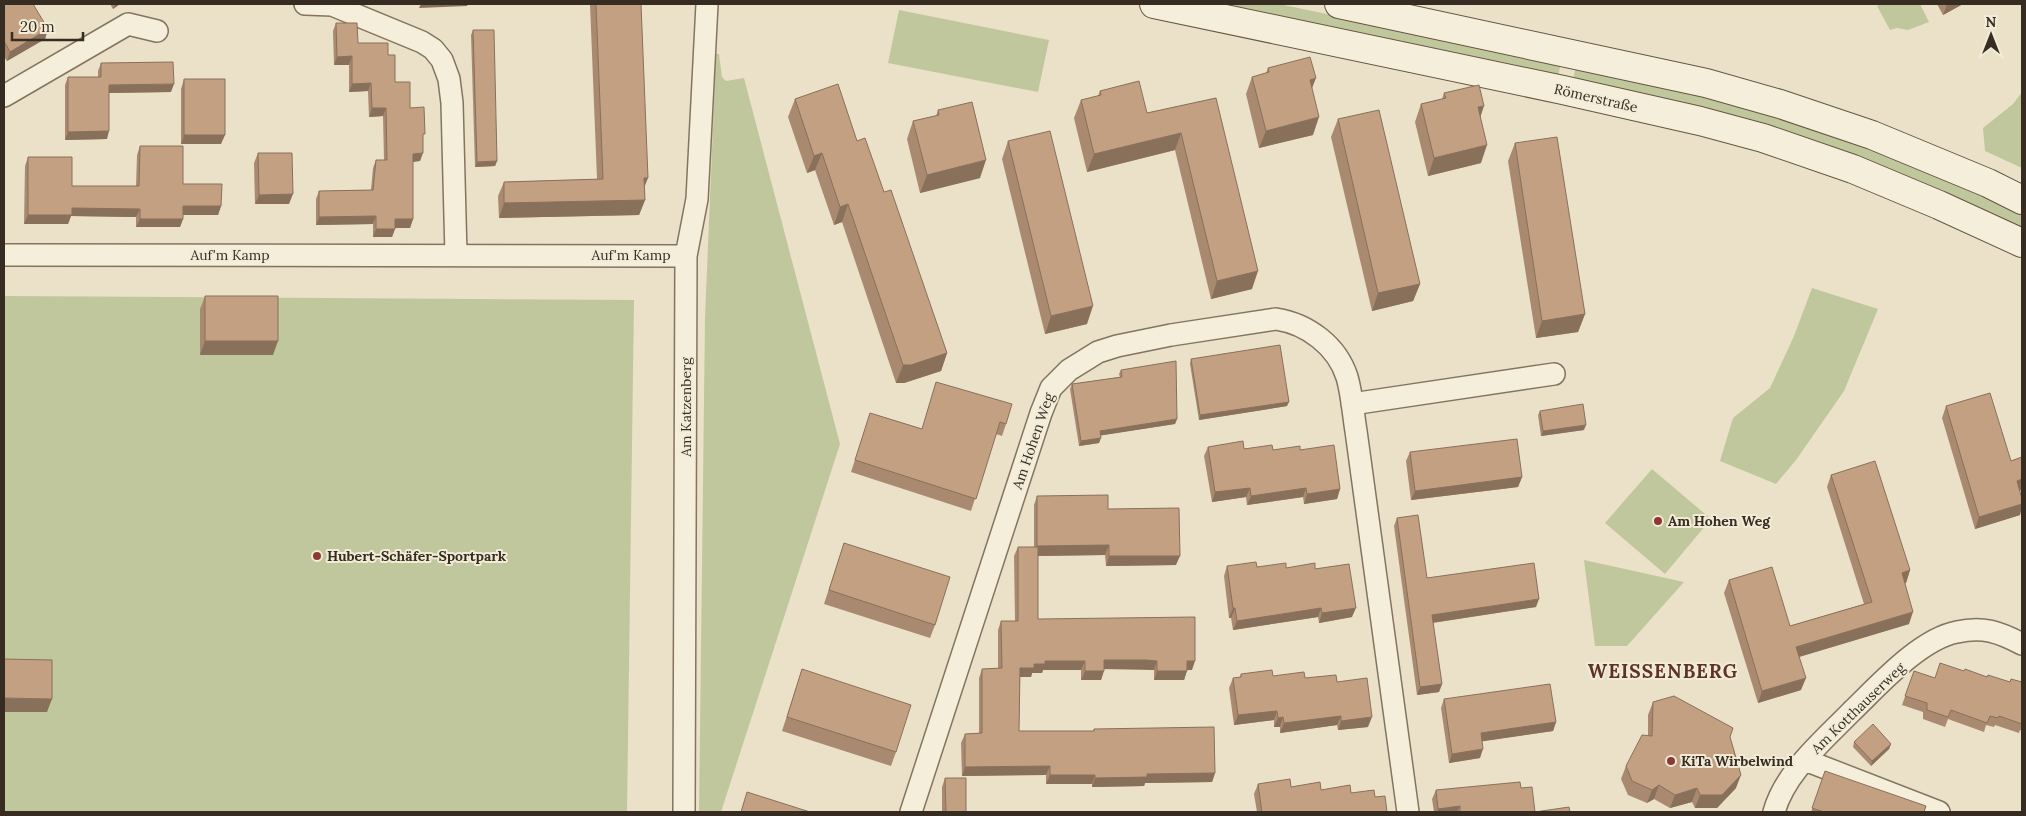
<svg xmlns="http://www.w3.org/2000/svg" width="2026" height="816" font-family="Lora,serif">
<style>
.green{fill:#c1c79d}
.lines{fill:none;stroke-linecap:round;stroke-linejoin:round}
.minor-casing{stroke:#84745f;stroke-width:24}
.secondary-casing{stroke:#665542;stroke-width:30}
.minor{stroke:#f5eeda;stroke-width:21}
.secondary{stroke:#f5eeda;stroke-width:28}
.wall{fill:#a98a70}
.shaded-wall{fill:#89705b}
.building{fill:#c4a082;stroke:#89705b}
.poi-dot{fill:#8d3835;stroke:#f2ebd7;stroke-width:2}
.labels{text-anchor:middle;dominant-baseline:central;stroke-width:4;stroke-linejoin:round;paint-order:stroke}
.street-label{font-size:14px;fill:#362c21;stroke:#f2ebd7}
.poi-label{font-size:14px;font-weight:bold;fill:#362c21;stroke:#f2ebd7;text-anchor:start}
.district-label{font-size:19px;font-weight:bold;letter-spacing:1px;fill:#5e3325;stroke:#f2ebd7}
</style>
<rect width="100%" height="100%" fill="#eae1c8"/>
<!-- green -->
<path class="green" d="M1212 4H1279L1561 63 1558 76Z
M1881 4H1920L1929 22 1908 30 1897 28 1890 30 1877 6Z
M899 10 1049 40 1038 92 888 63Z
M716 54H719L722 77 726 81 744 78 840 444 721 812H699L705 318Z
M1576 66C1613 74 1651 81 1687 90 1802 119 1917 160 2022 214V230L1573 79Z
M2022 92V168L1985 151 1983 128 2013 104Z
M1812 288 1878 309 1844 391 1796 460 1776 484 1720 461 1733 418 1770 388 1794 336Z
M4 296 634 300 627 812H4Z
M1652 469 1711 519 1665 574 1605 523Z
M1584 560 1684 582 1627 646H1595Z"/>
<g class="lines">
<!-- minor casing -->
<g class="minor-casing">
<path id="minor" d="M305 4 332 5 422 42 433 49 442 60 449 79 452 103 456 255
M4 96 128 24 157 31
M4 255 686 256
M1352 404 1554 374
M1805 760 1939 812
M684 812 686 256 697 199 707 4
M911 812 1041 413 1051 388 1069 370 1098 352 1117 346 1171 335 1276 319C1308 324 1337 346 1347 377 1352 394 1353 413 1356 431L1408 812
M1774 812C1785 772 1824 740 1852 711 1879 685 1920 639 1957 632 1983 626 1999 632 2022 644"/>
</g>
<!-- secondary casing -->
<g class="secondary-casing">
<path id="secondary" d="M1154 4 1563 90 1700 121 1763 138 1853 169 1939 205 2022 243
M1339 4 1706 83 1780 104 1872 135 1988 183 2022 200"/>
</g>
<!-- minor -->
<use href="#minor" class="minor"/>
<!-- secondary -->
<use href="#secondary" class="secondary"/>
</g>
<!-- wall -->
<path class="wall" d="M4 4 48 29 45 39 7 61 4 57Z
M110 4H120L113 9Z
M590 4H641L645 200 639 215 499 218 498 196 504 182 597 179Z
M1937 4H1963L1943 15Z
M336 23 358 43 388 55 395 82 410 108 423 141 420 161 413 162V219L410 228H395L392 237H373V224L316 225V199L319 191 371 190 373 168 376 160H384L383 116 369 117 368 91 349 92V65H334L333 31Z
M473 30 497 161 495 166 475 167 471 35Z
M101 63 171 92 109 93 107 139 65 140V85L68 77H98V71Z
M1268 68 1312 89 1313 135 1259 148 1246 94 1252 77 1266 73Z
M184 79 221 144H181V89Z
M1100 91 1147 113 1216 98 1252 289 1211 299 1175 150 1087 172 1074 118 1081 100 1098 96Z
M1444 93 1480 116 1481 163 1428 176 1415 122 1421 104 1442 99Z
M795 99 857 141 884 192 947 353 941 371 904 383H896L842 222 834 225 815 170 807 173 788 117Z
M938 110 980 178 920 193 907 139 913 121 936 116Z
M1338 119 1420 284 1413 301 1372 311 1331 137Z
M1008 141 1087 324 1045 334 1002 159Z
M1515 143 1585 314 1578 332 1536 338 1508 161Z
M140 146 183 184 221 206 218 215H183V219L180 227H136V217L71 216 68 224H24L25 166 28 157 72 186H136L137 155Z
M258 153 289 204H255L254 163Z
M205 296 273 355H200V309Z
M1191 359 1287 406 1199 420 1190 364Z
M1121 370 1177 419 1175 424 1101 435 1099 443 1079 446 1070 389 1072 384 1120 377 1119 374Z
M936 382 1006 424 1002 436 996 434 971 511 851 472 870 413 922 429Z
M1946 406 2011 461 2022 457V490H2020V515L1975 529 1942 418Z
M1540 411 1584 430 1541 436 1538 415Z
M1208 447 1273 450H1300L1340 489 1337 499 1304 504 1303 497 1247 505 1246 497 1212 502 1204 456Z
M1410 452 1522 477 1518 487 1411 500 1406 461Z
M1831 475 1910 570 1906 583H1905L1909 624 1799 657 1801 690 1758 703 1724 593 1729 580 1790 626 1864 604 1827 487Z
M1037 496 1108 509 1176 565 1106 566 1105 555 1038 556V619L1192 670H1187L1184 680H1154V670L1143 669H1104L1101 680H1081V670H1043L1042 673H1032L1031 677H1020L1019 731H1093L1094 729 1215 773 1212 782 1145 783 1144 786 1092 787V784H1046V775L962 776 961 743 965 734 979 733V678L982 669 998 668V630L1001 621H1015L1014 556 1018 547H1034V505Z
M1397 518 1427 578 1536 607 1433 623 1442 684 1439 692 1417 695 1394 526Z
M844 543 935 625 930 638 824 604Z
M1227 566 1286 568 1315 569 1352 617 1319 623 1318 617 1233 630 1231 618H1229L1224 576Z
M802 669 896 752 891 766 782 731Z
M1914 671 1935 678 1964 671 2010 682H2022V731L2020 730 2019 733 1995 725 1994 727 1986 725 1984 732 1948 719 1945 727 1923 719V712L1902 705Z
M1241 674 1337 682 1368 727 1338 730 1337 725 1280 733V727H1274V720L1234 725 1229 688 1233 678 1240 677Z
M1444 699 1556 722 1553 731 1482 741 1480 758 1449 763 1441 708Z
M1653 702 1730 737 1736 788 1717 808H1695L1692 802 1670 808 1654 799 1647 803 1628 795 1621 779 1626 766 1648 736V715Z
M1854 742 1891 744 1889 749 1871 766 1853 747Z
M1825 771 1924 812H1811Z
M945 778 966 812H942V787Z
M1258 784 1321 790 1375 797 1387 812H1257L1254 794Z
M1521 788 1535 812H1570H1434L1432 799 1436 790Z"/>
<!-- shaded-wall -->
<path class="shaded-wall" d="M115 4H120L113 9Z
M421 4H468L467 6 419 8Z
M1949 4H1963L1943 15 1947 5Z
M48 29 45 39 7 61 10 52Z
M352 56 349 65H334L337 57Z
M1316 78 1309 96 1310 80Z
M371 83 368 91 349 92 352 84Z
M174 84 171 92 106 93 109 85Z
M1484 106 1478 124V107Z
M372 108H386L383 116 369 117Z
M1319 117 1313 135 1259 148 1266 131Z
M109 131 107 139 65 140 68 132Z
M1181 133 1175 150 1087 172 1094 154Z
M184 135H225L221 144H181Z
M1487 145 1481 163 1428 176 1434 158Z
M423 153 420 161 410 162 413 154Z
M822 153 815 170 807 173 814 156Z
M986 160 980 178 920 193 927 175Z
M497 161 495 166 475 167 477 162Z
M644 178H648L642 193Z
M293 194 289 204H255L259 195Z
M645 200 639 215 499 218 504 203Z
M848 204 842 222 834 225 840 207Z
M183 206H221L218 215H180Z
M72 208 140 209 136 217 71 216 68 224H24L28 215Z
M376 216 373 224 316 225 319 217Z
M140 219H183L180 227H136Z
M395 219H413L410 228H392Z
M376 229H395L392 237H373Z
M1258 271 1252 289 1211 299 1217 281Z
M1420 284 1413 301 1372 311 1378 293Z
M1093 306 1087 324 1045 334 1051 316Z
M1585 314 1578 332 1536 338 1542 321Z
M205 341H278L273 355H200Z
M947 353 941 371 904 383H896L903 365Z
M1289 402 1287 406 1199 420 1200 415Z
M1177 419 1175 424 1098 436 1100 431Z
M1586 425 1584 430 1541 436 1543 431Z
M1101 438 1099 443 1079 446 1081 441Z
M1522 477 1518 487 1411 500 1415 491Z
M2022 479V490L2013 493 2017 481Z
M1250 488 1246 497 1212 502 1215 492Z
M1306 488 1303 497 1247 505 1251 496Z
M1340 489 1337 499 1304 504 1307 494Z
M2022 504V508L2020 515 1975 529 1979 517Z
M1109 545 1105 555 1034 556 1037 546Z
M1109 556H1180L1176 565 1106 566Z
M1910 570 1906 583 1898 585 1902 573Z
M1539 599 1536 607 1430 623 1432 615Z
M1233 608H1235L1231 618H1229Z
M1321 608 1318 617 1233 630 1237 621Z
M1356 608 1352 617 1319 623 1322 613Z
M1913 612 1909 624 1792 659 1796 647Z
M1104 660H1146L1157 661 1154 670 1101 669Z
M1045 661H1085L1081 670H1043L1042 673H1032L1031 677H1017L1020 668Z
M1187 661H1195L1192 670H1184Z
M1085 671H1104L1101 680H1081Z
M1157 671H1187L1184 680H1154Z
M1806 678 1801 690 1758 703 1762 691Z
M1442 684 1439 692 1417 695 1420 687Z
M4 698 52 699 47 712H4Z
M1277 711 1274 720 1234 725 1238 715Z
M1341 716 1337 725 1280 733 1284 723Z
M1283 717 1280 727H1274L1278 718Z
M1372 717 1368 727 1338 730 1341 721Z
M1556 722 1553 731 1478 742 1481 733Z
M1891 744 1889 749 1871 766 1872 761Z
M1483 749 1480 758 1449 763 1452 754Z
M1050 766 1046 775 962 776 965 767Z
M1215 773 1212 782 1145 783 1144 786 1092 787 1095 778 1147 774Z
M1050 775H1095L1092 784H1046Z
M1741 775 1736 788 1717 808H1695L1700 795Z
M1659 785 1654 799 1647 803 1652 790Z
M1697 788 1692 802 1670 808 1675 795Z
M1460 806 1457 812H1437L1438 809Z"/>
<!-- building -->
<path class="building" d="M4 4H33L48 29 10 52 4 41Z
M596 4H641L648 178H644L645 200 504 203V182L603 179Z
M336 23H357L358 43H388V55H395V82H410V108L424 107 425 134H423V153L413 154V219H395V229H376V216L319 217V191L373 190 376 160H387L386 108H372L371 83 352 84V56L337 57Z
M473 30H494L497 161 477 162Z
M1310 57 1316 78 1310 80 1319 117 1266 131 1252 77 1269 72 1268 68Z
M173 62 174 84 109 85V131L68 132V77H101V63Z
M184 79H225V135H184Z
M1139 81 1147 113 1216 98 1258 271 1217 281 1181 133 1094 154 1081 100 1101 95 1100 91Z
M838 84 857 141 865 138 884 192 891 190 947 353 911 365H903L848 204 840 207 822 153 814 156 795 99Z
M1479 85 1484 106 1478 107 1487 145 1434 158 1421 104 1446 98 1444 93Z
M972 102 986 160 927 175 913 121 939 115 938 110Z
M1379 110 1420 284 1378 293 1338 119Z
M1050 131 1093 306 1051 316 1008 141Z
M1557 137 1585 314 1542 321 1515 143Z
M140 146H183V184H222L221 206H183V219H140V209L72 208V215H28V157H72V186H139Z
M258 153H292L293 194 259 195Z
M205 296H278V341H205Z
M1280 345 1289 402 1200 415 1191 359Z
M1176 361 1177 419 1100 431 1101 438 1081 441 1072 384 1122 377 1121 370Z
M936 382 1012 404 1006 424 1000 422 976 499 855 460 870 413 922 429Z
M1990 393 2011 461 2022 457V479L2017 481 2022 499V504L1979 517 1946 406Z
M1583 404 1586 425 1543 431 1540 411Z
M1517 439 1522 477 1415 491 1410 452Z
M1243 441 1244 449 1272 445 1273 450 1300 446V450L1334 445 1340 489 1307 494 1306 488 1251 496 1250 488 1215 492 1208 447Z
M1875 461 1910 570 1902 573 1913 612 1796 647 1806 678 1762 691 1729 580 1772 567 1790 626 1872 602 1831 475Z
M1108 495V509L1179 508 1180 556H1109V545L1037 546V496Z
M1418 515 1427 578 1534 563 1539 599 1432 615 1442 684 1420 687 1397 518Z
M844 543 950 577 935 625 829 590Z
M1018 547H1038V619L1195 617V661H1187V671H1157V661L1146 660H1104V671H1085V661H1045V664H1034V668H1020L1019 731H1094V729L1214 727 1215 773 1147 774V777L1095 778V775H1050V766L965 767V734L982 733V669L1002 668 1001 621H1018Z
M1256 562 1257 567 1286 563V568L1315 563V569L1349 564 1356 608 1322 613 1321 608 1237 621 1235 608H1233L1227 566Z
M4 659 52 660V699L4 698Z
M1940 663 1964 671 1965 669 1987 677 1988 675 2010 682 2011 679 2022 682V724L1999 716 1998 718 1990 716 1987 723 1951 710 1948 717 1927 710V703L1905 696 1914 671 1935 678Z
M802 669 911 705 896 752 787 717Z
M1272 670 1273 676 1304 672 1305 678 1336 675 1337 682 1367 678 1372 717 1341 721V716L1284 723 1283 717 1278 718 1277 711 1238 715 1233 678 1241 677V674Z
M1550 684 1556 722 1481 733 1483 749 1452 754 1444 699Z
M1674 696 1733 728 1730 737 1741 775 1722 795H1700L1697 788 1675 795 1659 785 1652 790 1632 781 1626 766 1642 735 1652 736 1653 702Z
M1873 724 1891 744 1872 761 1854 742Z
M1825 771 1926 806 1924 812H1824L1812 808Z
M945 778H966V812H946Z
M1290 779 1291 787 1320 782 1321 790 1350 785 1351 793 1374 790 1375 797 1385 796 1387 812H1262L1258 784Z
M1520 782 1521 788 1532 787 1535 812 1569 807 1570 812H1460V806L1438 809 1436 790Z
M747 792 810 812H741Z"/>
<!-- markers -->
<g class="poi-dot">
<circle cx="1658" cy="521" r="5"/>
<circle cx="317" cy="556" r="5"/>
<circle cx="1671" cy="761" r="5"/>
</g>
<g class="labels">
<!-- street labels -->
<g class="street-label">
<text transform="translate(1596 98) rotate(13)">Römerstraße</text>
<text x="230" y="255">Auf'm Kamp</text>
<text x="631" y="255">Auf'm Kamp</text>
<text transform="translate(686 407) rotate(-90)">Am Katzenberg</text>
<text transform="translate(1033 441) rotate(-71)">Am Hohen Weg</text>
<text transform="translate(1858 708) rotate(-44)">Am Kotthauserweg</text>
</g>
<!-- poi labels -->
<g class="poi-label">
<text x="1668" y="521">Am Hohen Weg</text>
<text x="327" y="556">Hubert-Schäfer-Sportpark</text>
<text x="1681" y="761">KiTa Wirbelwind</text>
</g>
<!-- district labels -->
<g class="district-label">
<text x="1663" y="671">WEISSENBERG</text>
</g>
</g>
<!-- border -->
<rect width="2026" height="816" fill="none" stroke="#362c21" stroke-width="10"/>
<!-- north arrow -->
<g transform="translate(1991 35)" stroke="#f2ebd7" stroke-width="4" paint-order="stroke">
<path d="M0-4L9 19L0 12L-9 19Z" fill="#362c21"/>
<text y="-8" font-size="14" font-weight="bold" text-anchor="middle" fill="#362c21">N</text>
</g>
<!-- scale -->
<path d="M12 32v8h71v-8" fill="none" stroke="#362c21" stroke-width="2.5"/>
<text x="20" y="32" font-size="15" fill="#362c21" stroke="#f2ebd7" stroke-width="4" paint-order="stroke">20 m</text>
</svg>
